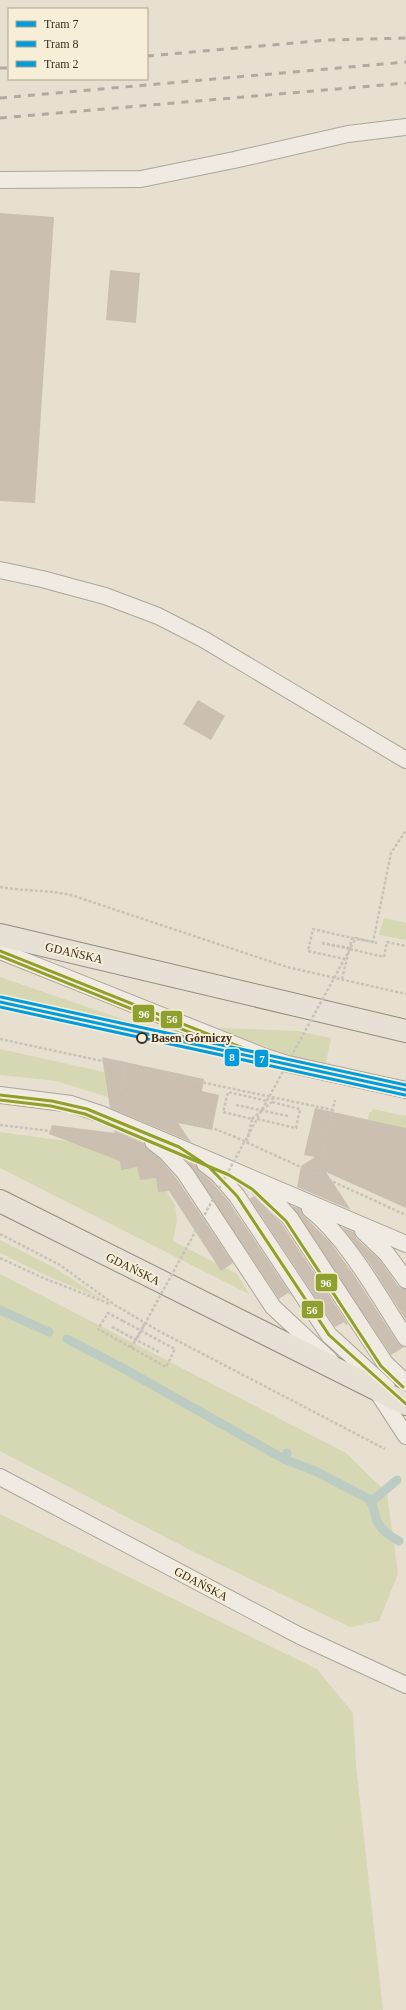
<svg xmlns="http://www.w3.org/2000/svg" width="406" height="2010" font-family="'Times New Roman',serif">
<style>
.green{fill:#d6d7b3}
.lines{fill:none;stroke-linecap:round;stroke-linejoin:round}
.stream{stroke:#bcccc2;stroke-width:9}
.building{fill:#cbbfb2}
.service-casing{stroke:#ada599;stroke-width:18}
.primary-casing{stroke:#928b80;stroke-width:24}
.path{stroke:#c8c2b9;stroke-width:2.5;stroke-dasharray:3 2;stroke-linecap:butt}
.service{stroke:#efebe3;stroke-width:16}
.primary{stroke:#e6e1d4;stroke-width:22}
.rail{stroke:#afaaa2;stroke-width:3;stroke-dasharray:7 7;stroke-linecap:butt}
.path-bridge{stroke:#c8c2b9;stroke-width:2.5;stroke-dasharray:3 2;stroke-linecap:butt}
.bus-1-casing{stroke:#f7eed8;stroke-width:6}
.bus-2-casing{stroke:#f7eed8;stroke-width:6}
.bus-1{stroke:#8ea02e;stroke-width:3}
.bus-2{stroke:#8ea02e;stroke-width:3}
.tram-1-casing{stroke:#f7eed8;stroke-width:6}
.tram-2-casing{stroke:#f7eed8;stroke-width:6}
.tram-3-casing{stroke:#f7eed8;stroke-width:6}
.tram-1{stroke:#009cdd;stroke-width:3}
.tram-2{stroke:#009cdd;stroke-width:3}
.tram-3{stroke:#009cdd;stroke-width:3}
.stop-dot{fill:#f7eed8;stroke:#3d2e20;stroke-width:2}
.labels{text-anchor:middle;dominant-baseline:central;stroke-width:4;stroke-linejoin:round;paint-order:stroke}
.street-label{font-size:12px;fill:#3d2e20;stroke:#f7eed8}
.stop-label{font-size:12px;font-weight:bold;fill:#3d2e20;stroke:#f7eed8;text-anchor:start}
.line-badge{stroke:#f7eed8;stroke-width:1.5}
.badge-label{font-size:11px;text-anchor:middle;font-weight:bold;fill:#fff}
</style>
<rect width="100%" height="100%" fill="#e7e0d1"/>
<!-- green -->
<path class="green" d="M384 918 406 923V940L379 935Z
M0 977 154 1030 0 996Z
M221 1028 298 1031 331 1038 325 1067 221 1032Z
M0 1049 104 1072 108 1097 56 1081 0 1075Z
M373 1109 406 1116V1128L368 1120 369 1112H372Z
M0 1132 74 1142 147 1170 160 1181 175 1205 177 1221 173 1241 237 1274 249 1294 0 1168Z
M0 1240 55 1268 104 1300 43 1274 0 1253Z
M0 1274 346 1453 387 1493 398 1574 379 1621 350 1627 192 1551 0 1451Z
M0 1514 317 1669 353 1713 356 1766 383 2010H0Z"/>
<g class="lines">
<!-- stream -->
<path class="stream" d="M0 1310 49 1332
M67 1339 119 1366 284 1459
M287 1453 284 1459 315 1471 369 1499C374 1506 374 1513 377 1521 382 1531 390 1536 399 1541
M371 1502 397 1480"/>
</g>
<!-- building -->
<path class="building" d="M0 213 54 217 35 503 0 501Z
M110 270 140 273 136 323 106 320Z
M198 700 225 716 211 740 183 724Z
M102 1057 204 1079 202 1091 219 1095 212 1130 178 1123 191 1142 110 1108Z
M315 1108 406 1128V1208L326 1172 351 1210 297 1187 301 1166 315 1157 304 1155Z
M52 1125 115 1133 114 1130 144 1143 147 1149 160 1159 177 1179 233 1263 221 1271 169 1191 158 1192 156 1178 140 1180 137 1167 121 1170 120 1161 49 1134Z
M187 1161 196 1165 199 1171 211 1181 229 1202 292 1296 288 1293 279 1299Z
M254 1196 280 1221 348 1324 346 1325 344 1322 335 1327 250 1199Z
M292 1206 301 1209 304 1216 330 1242 354 1275 398 1343 404 1347 391 1355Z
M342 1227 354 1232 356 1238 380 1260 398 1286 406 1289V1320L370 1264Z"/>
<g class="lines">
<!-- service casing -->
<g class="service-casing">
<path id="service" d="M0 180 141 179 234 160 348 134 406 127
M0 570 42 579 105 596 158 616 203 639 406 760
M0 951 263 1056 288 1064 406 1090
M0 1095 71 1104 101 1114 406 1244
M153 1142 166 1152 185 1173 273 1307 330 1360
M205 1164 218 1174 237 1196 329 1335 387 1388
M258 1187 275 1201 290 1218 385 1363 406 1383
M310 1209C348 1239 379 1297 406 1338
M363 1231 387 1254 406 1280
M376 1390 406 1436
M0 1477 300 1636 406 1685"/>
</g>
<!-- primary casing -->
<g class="primary-casing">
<path id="primary" d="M0 935 406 1031
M0 1201 406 1404"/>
</g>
<!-- path -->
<path class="path" d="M0 887C24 891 48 890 71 895L287 967 406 994
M352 938 373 942 391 853 406 830
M322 943 350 948
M350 949 384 957 387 942 406 946
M342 979 352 938 313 929 308 951 345 959
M0 1039 125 1066 120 1091 235 1137 406 1215
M125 1066 333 1110
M236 1105 288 1116
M262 1110 272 1102
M252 1119 262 1110
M257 1119 296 1128 300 1109 272 1102 273 1097
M0 1125 76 1134 94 1139
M247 1142 252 1119 223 1112 228 1092 267 1101
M318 1175 335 1100
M0 1234 60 1265 115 1305 157 1330 385 1449
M0 1258 41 1277 110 1304
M123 1321 108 1313 98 1329 166 1367 175 1349 158 1340
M112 1327 159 1352
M131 1348 145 1323"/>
<!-- service -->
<use href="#service" class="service"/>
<!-- primary -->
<use href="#primary" class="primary"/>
<!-- rail -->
<path class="rail" d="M147 56 328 40 406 38
M0 68H9
M0 98 406 62
M0 118 406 83"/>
<!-- path-bridge -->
<path class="path-bridge" d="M322 943 350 949
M123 1321 158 1340
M112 1327 136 1340 356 938 377 943"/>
<!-- bus-1 casing -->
<g class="bus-1-casing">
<path id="bus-1" d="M0 951 263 1056 288 1064 406 1090
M0 1095 52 1101 87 1109 179 1147 209 1167 237 1196 329 1335 406 1404"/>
</g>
<!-- bus-2 casing -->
<g class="bus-2-casing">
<path id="bus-2" d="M0 956 261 1061 287 1069 405 1095
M0 1100 51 1106 85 1114 229 1175 252 1189 286 1221 381 1366 403 1387"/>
</g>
<!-- bus-1 -->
<use href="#bus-1" class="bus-1"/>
<!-- bus-2 -->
<use href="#bus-2" class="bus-2"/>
<!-- tram-1 casing -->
<g class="tram-1-casing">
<path id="tram-1" d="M0 1002 406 1090"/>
</g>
<!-- tram-2 casing -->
<g class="tram-2-casing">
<path id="tram-2" d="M0 1007 405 1095"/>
</g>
<!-- tram-3 casing -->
<g class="tram-3-casing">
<path id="tram-3" d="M1 997 406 1085"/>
</g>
<!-- tram-1 -->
<use href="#tram-1" class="tram-1"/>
<!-- tram-2 -->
<use href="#tram-2" class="tram-2"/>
<!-- tram-3 -->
<use href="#tram-3" class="tram-3"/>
</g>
<!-- markers -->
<circle class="stop-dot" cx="142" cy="1038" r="5"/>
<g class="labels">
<!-- street labels -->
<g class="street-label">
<text transform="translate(74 953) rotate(13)">GDAŃSKA</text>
<text transform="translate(133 1269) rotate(26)">GDAŃSKA</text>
<text transform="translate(201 1584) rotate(28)">GDAŃSKA</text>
</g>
<!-- stop labels -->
<g class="stop-label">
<text x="151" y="1038">Basen Górniczy</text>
</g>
</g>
<g class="line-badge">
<rect x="132" y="1004" width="23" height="19" rx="4" fill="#8ea02e"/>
<rect x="160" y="1010" width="23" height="19" rx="4" fill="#8ea02e"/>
<rect x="224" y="1048" width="16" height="19" rx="4" fill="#009cdd"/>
<rect x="254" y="1049" width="15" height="19" rx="4" fill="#009cdd"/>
<rect x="315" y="1273" width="23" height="19" rx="4" fill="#8ea02e"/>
<rect x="301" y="1300" width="23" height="19" rx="4" fill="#8ea02e"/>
</g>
<g class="badge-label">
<text x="144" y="1018">96</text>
<text x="172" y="1023">56</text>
<text x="232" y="1061">8</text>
<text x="262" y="1063">7</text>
<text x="326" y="1287">96</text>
<text x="312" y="1314">56</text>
</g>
<!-- legend -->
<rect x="8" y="8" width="140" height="72" fill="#f7eed8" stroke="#ada18e"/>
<rect x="16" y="21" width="20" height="6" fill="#009cdd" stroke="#ada18e"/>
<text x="44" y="28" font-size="12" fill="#3d2e20">Tram 7</text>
<rect x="16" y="41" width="20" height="6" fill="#009cdd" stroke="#ada18e"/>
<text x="44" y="48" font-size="12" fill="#3d2e20">Tram 8</text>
<rect x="16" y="61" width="20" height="6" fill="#009cdd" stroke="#ada18e"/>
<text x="44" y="68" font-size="12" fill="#3d2e20">Tram 2</text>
</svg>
